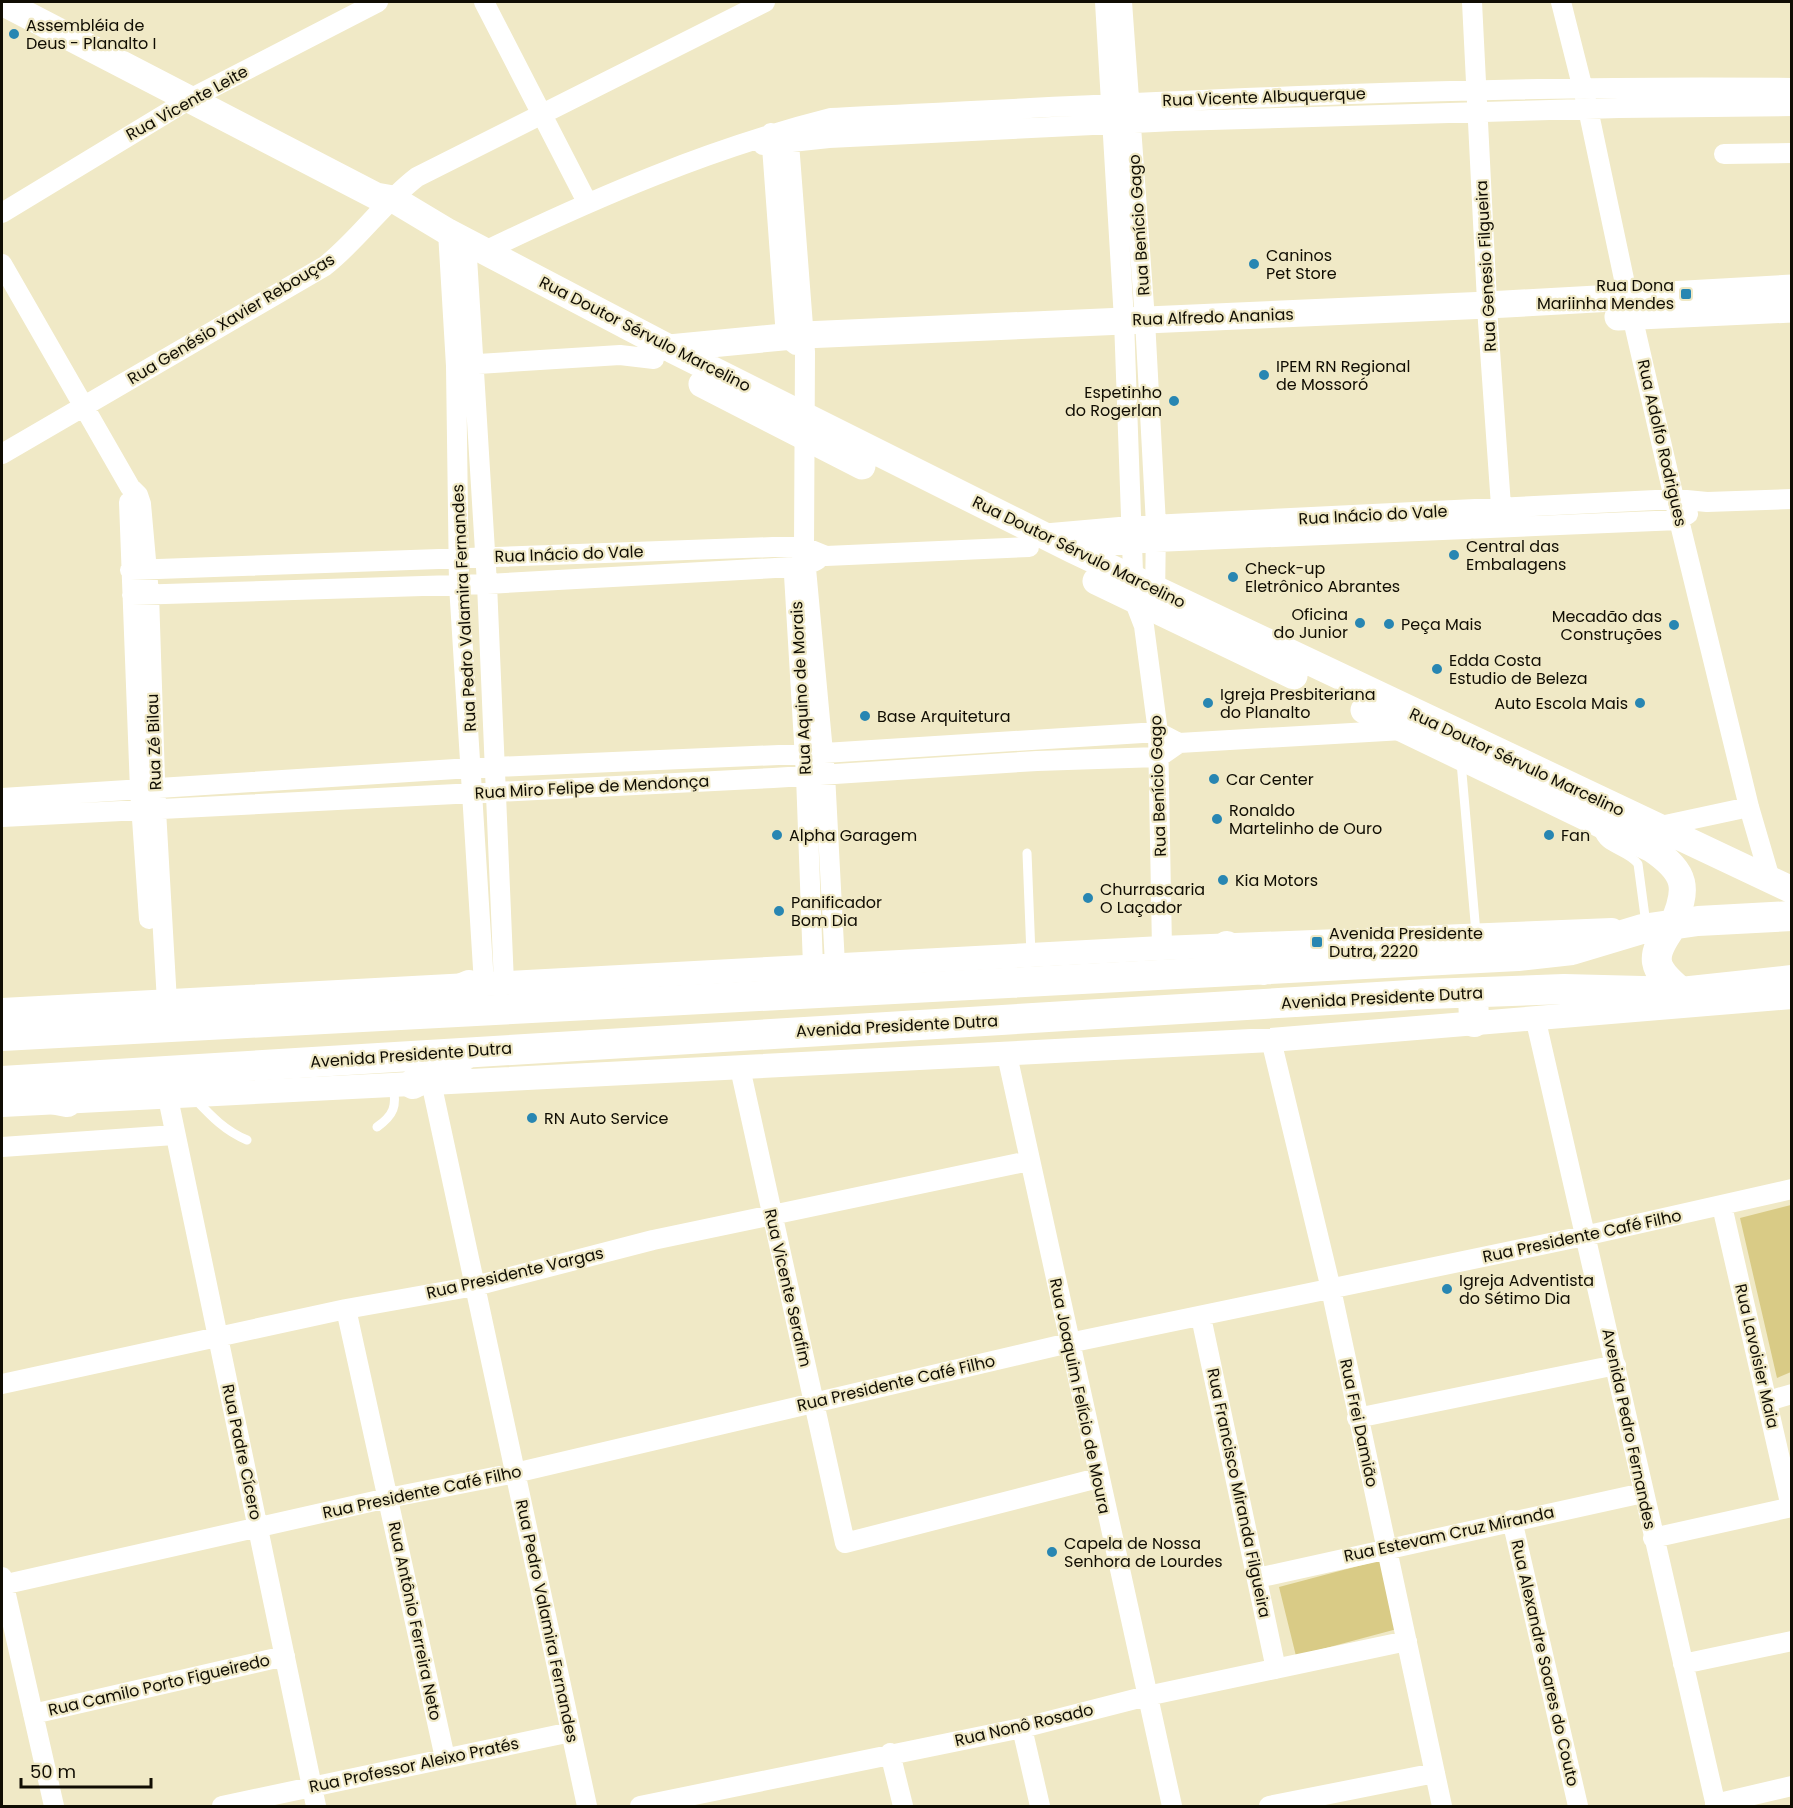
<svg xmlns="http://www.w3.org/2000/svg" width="1793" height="1808" font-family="Poppins,sans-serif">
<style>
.green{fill:#d9cb86}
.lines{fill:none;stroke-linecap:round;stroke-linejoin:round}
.service{stroke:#fff;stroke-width:9}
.minor{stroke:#fff;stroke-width:20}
.tertiary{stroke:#fff;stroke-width:24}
.secondary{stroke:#fff;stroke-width:27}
.primary{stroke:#fff;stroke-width:30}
.poi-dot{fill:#2886b2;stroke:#f0e9c6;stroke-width:2}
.labels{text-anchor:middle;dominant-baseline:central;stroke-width:4.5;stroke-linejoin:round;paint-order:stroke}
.poi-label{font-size:16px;fill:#100d03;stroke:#f0e9c6;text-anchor:start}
.street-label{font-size:16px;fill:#100d03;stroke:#f0e9c6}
</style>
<rect width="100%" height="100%" fill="#f0e9c6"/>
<!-- green -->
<path class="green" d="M1791 1205V1372L1777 1378 1740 1218Z
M1381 1560 1397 1629 1296 1656 1279 1587Z"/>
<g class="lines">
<!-- service -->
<path class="service" d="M1461 762 1476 933
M1599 832C1603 849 1628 850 1638 864L1646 924
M1027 853 1031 955
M194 1098C211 1116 225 1131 247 1140
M377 1127C394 1115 397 1106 393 1086"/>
<!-- minor -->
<path class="minor" d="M484 2 587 202
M1105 2 1124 320 1134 600 1144 626 1158 732 1162 948
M1122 2 1145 320 1156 525 1155 599
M1472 2 1488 322 1502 520
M1561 2 1588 109 1628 298 1679 520 1749 807 1771 882
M788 130 805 352 804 547 825 774 835 965
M771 133 786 337 796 345
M763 145 829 138 1175 121 1619 108 1792 106
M1724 154 1792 153
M2 213 190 99 378 2
M448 232 456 366 459 585 484 984
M466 241 487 584 504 983
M485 251C597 197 711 148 831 118 1151 102 1471 84 1792 88
M2 264 130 487 138 495 141 504 149 594 156 810 167 1002
M462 365 620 355 654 359
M2 454 325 266C359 239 383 203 417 177L765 2
M129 502 140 790 149 919
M1040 534 1131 526 1676 499 1707 502 1792 499
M1073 550 1132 543 1679 520 1688 514
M130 570 773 547H804L826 556 1029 547
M794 575 806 776 813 966
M132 595 487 584 793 567 805 566 817 560
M2 798 471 768 824 753 1158 732 1179 743
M2 817 773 778 1037 761 1159 757 1179 743 1403 730
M1656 827 1749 807
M1535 1017 1716 1806
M1271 1040 1331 1289 1442 1806
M1007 1055 1172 1806
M740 1068 845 1543 1098 1478
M431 1082 587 1806
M168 1098 316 1806
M2 1147 174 1135
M1722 1206 1791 1507
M346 1309 445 1758
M1201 1317 1276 1669
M2 1384 346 1309 475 1286 653 1240 1029 1161
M1768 1401 1792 1394
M1357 1418 1616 1365
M1512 1520 1578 1806
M1653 1538 1792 1507
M2 1577 54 1806
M1257 1578 1643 1493
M2 1585 388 1498 515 1473 1069 1343 1584 1236 1792 1189
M1683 1664 1792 1641
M33 1714 285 1656
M1022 1728 1040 1806
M890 1753 903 1806
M1715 1804 1792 1786
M222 1806 571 1732
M640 1806 1022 1728 1147 1696 1407 1641
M1269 1806 1435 1773"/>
<!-- tertiary -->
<path class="tertiary" d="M2 1010 1162 948 1612 930
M2 1105 1271 1040 1792 997"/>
<!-- secondary -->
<path class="secondary" d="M2 2 376 196 393 199 448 232 669 348 1073 550 1792 890
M1618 317 1792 309
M669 348 804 335 1488 305 1792 288
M702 384 862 466
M1096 581 1294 676
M1364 710 1652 849C1687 873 1689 888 1672 926"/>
<!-- primary -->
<path class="primary" d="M1672 926C1649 958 1652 968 1681 992
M1227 946 1263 970
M1473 993 1474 1022
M416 1007 469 985
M2 1036 1518 956 1572 950 1642 929 1698 921 1792 916
M2 1081 1427 994 1564 989 1681 992 1792 980
M413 1084 465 1055
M10 1091 67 1102"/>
</g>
<!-- markers -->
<g class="poi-dot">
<circle cx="14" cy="34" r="6"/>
<circle cx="1254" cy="264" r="6"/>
<rect x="1680" y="288" width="12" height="12" rx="3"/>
<circle cx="1264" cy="375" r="6"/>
<circle cx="1174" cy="401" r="6"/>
<circle cx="1454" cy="555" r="6"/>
<circle cx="1233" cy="577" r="6"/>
<circle cx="1360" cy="623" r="6"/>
<circle cx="1389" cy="624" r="6"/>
<circle cx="1674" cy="625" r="6"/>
<circle cx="1437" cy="669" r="6"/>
<circle cx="1208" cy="703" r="6"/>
<circle cx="1640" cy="703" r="6"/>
<circle cx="865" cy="716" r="6"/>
<circle cx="1214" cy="779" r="6"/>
<circle cx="1217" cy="819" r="6"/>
<circle cx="777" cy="835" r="6"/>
<circle cx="1549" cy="835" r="6"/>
<circle cx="1223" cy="880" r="6"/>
<circle cx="1088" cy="898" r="6"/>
<circle cx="779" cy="911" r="6"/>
<rect x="1311" y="936" width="12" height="12" rx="3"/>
<circle cx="532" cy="1118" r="6"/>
<circle cx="1447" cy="1289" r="6"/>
<circle cx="1052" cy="1552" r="6"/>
</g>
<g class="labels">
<!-- poi labels -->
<g class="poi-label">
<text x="26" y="25">Assembléia de<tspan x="26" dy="18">Deus - Planalto I</tspan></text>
<text x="1266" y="255">Caninos<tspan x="1266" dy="18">Pet Store</tspan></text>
<text x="1674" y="285" text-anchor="end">Rua Dona<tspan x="1674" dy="18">Mariinha Mendes</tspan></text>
<text x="1276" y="366">IPEM RN Regional<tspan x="1276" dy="18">de Mossoró</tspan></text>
<text x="1162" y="392" text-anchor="end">Espetinho<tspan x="1162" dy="18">do Rogerlan</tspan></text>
<text x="1466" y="546">Central das<tspan x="1466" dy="18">Embalagens</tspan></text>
<text x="1245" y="568">Check-up<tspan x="1245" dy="18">Eletrônico Abrantes</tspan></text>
<text x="1348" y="614" text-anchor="end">Oficina<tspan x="1348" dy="18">do Junior</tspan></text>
<text x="1662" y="616" text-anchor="end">Mecadão das<tspan x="1662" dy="18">Construções</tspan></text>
<text x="1401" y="624">Peça Mais</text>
<text x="1449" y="660">Edda Costa<tspan x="1449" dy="18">Estudio de Beleza</tspan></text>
<text x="1220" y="694">Igreja Presbiteriana<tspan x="1220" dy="18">do Planalto</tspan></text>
<text x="1628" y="703" text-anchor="end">Auto Escola Mais</text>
<text x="877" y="716">Base Arquitetura</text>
<text x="1226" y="779">Car Center</text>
<text x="1229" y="810">Ronaldo<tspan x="1229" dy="18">Martelinho de Ouro</tspan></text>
<text x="789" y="835">Alpha Garagem</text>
<text x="1561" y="835">Fan</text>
<text x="1235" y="880">Kia Motors</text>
<text x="1100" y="889">Churrascaria<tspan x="1100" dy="18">O Laçador</tspan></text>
<text x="791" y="902">Panificador<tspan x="791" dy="18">Bom Dia</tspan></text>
<text x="1329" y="933">Avenida Presidente<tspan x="1329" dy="18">Dutra, 2220</tspan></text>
<text x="544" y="1118">RN Auto Service</text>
<text x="1459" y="1280">Igreja Adventista<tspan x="1459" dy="18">do Sétimo Dia</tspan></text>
<text x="1064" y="1543">Capela de Nossa<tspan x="1064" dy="18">Senhora de Lourdes</tspan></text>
</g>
<!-- street labels -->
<g class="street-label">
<text transform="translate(1264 97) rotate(-2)">Rua Vicente Albuquerque</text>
<text transform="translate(187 103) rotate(-29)">Rua Vicente Leite</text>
<text transform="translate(1139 225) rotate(-94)">Rua Benício Gago</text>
<text transform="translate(1486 266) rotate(-93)">Rua Genesio Filgueira</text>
<text transform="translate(1213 317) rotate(-2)">Rua Alfredo Ananias</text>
<text transform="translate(231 319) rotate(-31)">Rua Genésio Xavier Rebouças</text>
<text transform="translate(645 334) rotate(27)">Rua Doutor Sérvulo Marcelino</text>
<text transform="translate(1662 443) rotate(77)">Rua Adolfo Rodrigues</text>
<text transform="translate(1373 515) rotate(-3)">Rua Inácio do Vale</text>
<text transform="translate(1079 552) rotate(26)">Rua Doutor Sérvulo Marcelino</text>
<text transform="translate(569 554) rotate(-2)">Rua Inácio do Vale</text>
<text transform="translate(464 608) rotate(-93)">Rua Pedro Valamira Fernandes</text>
<text transform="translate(801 688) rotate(-93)">Rua Aquino de Morais</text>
<text transform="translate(154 742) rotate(-92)">Rua Zé Bilau</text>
<text transform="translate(1517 762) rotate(25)">Rua Doutor Sérvulo Marcelino</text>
<text transform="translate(1158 786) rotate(-92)">Rua Benício Gago</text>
<text transform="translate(592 787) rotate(-3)">Rua Miro Felipe de Mendonça</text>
<text transform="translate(1382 998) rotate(-3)">Avenida Presidente Dutra</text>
<text transform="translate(897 1026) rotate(-3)">Avenida Presidente Dutra</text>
<text transform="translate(411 1055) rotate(-4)">Avenida Presidente Dutra</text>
<text transform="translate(1582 1236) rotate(-12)">Rua Presidente Café Filho</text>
<text transform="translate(515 1273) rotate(-13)">Rua Presidente Vargas</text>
<text transform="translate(788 1288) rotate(77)">Rua Vicente Serafim</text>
<text transform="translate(1757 1356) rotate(77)">Rua Lavoisier Maia</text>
<text transform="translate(896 1383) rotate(-13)">Rua Presidente Café Filho</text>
<text transform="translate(1080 1396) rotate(78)">Rua Joaquim Felício de Moura</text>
<text transform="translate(1359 1423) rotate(78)">Rua Frei Damião</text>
<text transform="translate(1629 1429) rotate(78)">Avenida Pedro Fernandes</text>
<text transform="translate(242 1452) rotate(78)">Rua Padre Cícero</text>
<text transform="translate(422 1492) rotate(-12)">Rua Presidente Café Filho</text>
<text transform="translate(1239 1493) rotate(78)">Rua Francisco Miranda Filgueira</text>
<text transform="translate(1449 1534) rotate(-12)">Rua Estevam Cruz Miranda</text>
<text transform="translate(415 1621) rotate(78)">Rua Antônio Ferreira Neto</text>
<text transform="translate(547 1621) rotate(78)">Rua Pedro Valamira Fernandes</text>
<text transform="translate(1545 1663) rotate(77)">Rua Alexandre Soares do Couto</text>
<text transform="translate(159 1685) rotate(-13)">Rua Camilo Porto Figueiredo</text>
<text transform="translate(1024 1725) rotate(-13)">Rua Nonô Rosado</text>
<text transform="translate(414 1765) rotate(-12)">Rua Professor Aleixo Pratés</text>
</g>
</g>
<!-- border -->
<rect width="1793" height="1808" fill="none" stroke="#100d03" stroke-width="6"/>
<!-- scale -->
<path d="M21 1778v9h130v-9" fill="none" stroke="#100d03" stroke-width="3"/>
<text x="30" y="1778" font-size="18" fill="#100d03" stroke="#f0e9c6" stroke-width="4.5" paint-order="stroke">50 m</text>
</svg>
